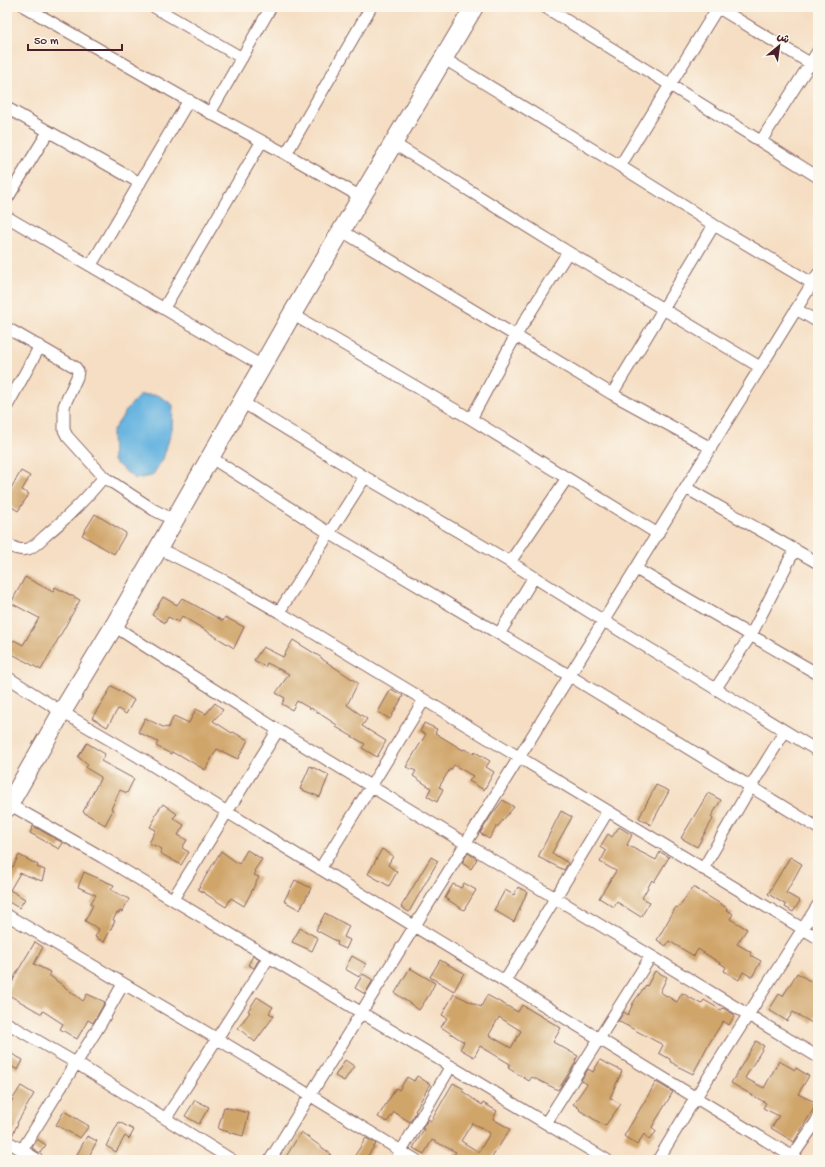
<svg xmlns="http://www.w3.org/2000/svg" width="825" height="1167" font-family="'Gochi Hand','Playpen Sans Arabic',sans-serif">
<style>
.water{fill:#66b4e0;stroke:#586a86}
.building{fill:#d0a56b;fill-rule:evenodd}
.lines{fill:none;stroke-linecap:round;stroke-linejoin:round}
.minor-casing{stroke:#866260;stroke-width:13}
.trunk-casing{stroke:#866260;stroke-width:20}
.minor{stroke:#fff;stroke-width:11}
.trunk{stroke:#fff;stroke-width:18}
</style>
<rect width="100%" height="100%" fill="#fbf7ec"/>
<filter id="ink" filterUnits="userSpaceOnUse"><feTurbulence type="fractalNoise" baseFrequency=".025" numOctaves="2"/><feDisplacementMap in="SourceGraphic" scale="8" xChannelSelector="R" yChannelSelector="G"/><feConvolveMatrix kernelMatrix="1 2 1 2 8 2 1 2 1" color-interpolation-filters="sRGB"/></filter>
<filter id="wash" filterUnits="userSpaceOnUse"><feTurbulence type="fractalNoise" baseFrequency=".012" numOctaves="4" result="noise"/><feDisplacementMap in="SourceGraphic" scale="16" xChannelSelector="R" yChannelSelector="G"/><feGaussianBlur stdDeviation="0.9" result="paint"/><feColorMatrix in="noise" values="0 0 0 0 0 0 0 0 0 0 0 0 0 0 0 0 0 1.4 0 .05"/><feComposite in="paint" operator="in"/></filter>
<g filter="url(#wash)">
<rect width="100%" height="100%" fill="#f5dec3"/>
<!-- water -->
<path class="water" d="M140 395H158L173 405 172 429 163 459 152 476 135 479 113 461 112 432 128 408Z"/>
<g id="blocks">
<!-- building -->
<path class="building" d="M21 471 30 476 22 490 29 494 18 511 7 504V495Z
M95 514 126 533 114 554 82 535Z
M25 577 53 592 55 587 80 600 41 670 7 651 14 640 23 645 39 618 11 603Z
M163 597 177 605 182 598 223 621 225 617 244 627 234 648 182 616 179 622 168 617 165 623 152 615Z
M293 640 322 658V659L358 683 347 705 367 719 362 726 386 741 377 757 362 748 365 744 336 727 337 725 311 708V709L297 701 292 710 282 704 285 698 276 693 289 674 267 663 265 667 254 660 263 647 283 657Z
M112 686 134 700 126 714 118 709 107 727 92 718Z
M391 689 403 696 390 719 378 712Z
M215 703 223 710 213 721 232 733 233 732 248 740 238 759 217 749 205 770 180 755 179 756 172 752 171 754 156 746 158 742 138 732 145 718 165 728 166 727 168 728 174 716 189 723 196 709 206 714Z
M424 723 437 729 435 733 463 750 464 749 474 754 475 752 490 761 486 767 494 772 484 790 469 781 473 776 454 765 451 770 450 769 439 787 443 789 437 802 427 796 431 788 413 776 416 771 406 767 426 734 420 732Z
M87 743 105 754 101 761 134 779 127 793 120 790 111 809 113 810 105 825 83 812 101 777 86 768 88 764 78 757Z
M310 766 329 775 320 797 300 789Z
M656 785 669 791 651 825 639 818Z
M708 793 721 800 711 817 713 819 697 847 681 838Z
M503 800 514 807 498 826H497L489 839 480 833 491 816Z
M163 804 177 814 173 818 184 825 178 835 187 840 182 848 189 852 181 865 160 853 162 849 149 843 156 830 150 827 156 817 154 816Z
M561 811 572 817 552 853 568 863 564 870 538 857Z
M33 826 63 843 59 849 30 833Z
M619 827 632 835 627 845 656 860 660 852 669 857 654 882 652 880 642 898 650 902 641 917 617 902 614 907 599 898 616 871 600 862 606 851 600 847 608 834 612 837Z
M382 849 393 856 388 865 397 872 389 886 368 874Z
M247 850 262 859 254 871 256 872 254 875 259 877 244 906 231 898 226 907 198 889 221 851 239 864Z
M468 853 477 859 471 869 462 863Z
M19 855 38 865 37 867 45 870 42 881 20 873 10 890 25 899 19 908 7 901V875L12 866 13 867Z
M431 857 438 861 409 912 401 907Z
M790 857 802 864 786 893 800 901 793 912 785 907 786 905 768 894Z
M84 872 114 885 111 890 129 899 122 912 120 911 119 913H117L113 920 115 921 104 942 95 937 99 929 85 921 93 905 90 904 96 895 78 887Z
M295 880 311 888 300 910 284 901Z
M464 883 476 890 464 910 445 898 453 884 461 888Z
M518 887 527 892 514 922 494 910 505 890 514 895Z
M693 887 727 908 726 909 733 914 730 919 747 929 737 944 751 952 750 955 761 961 752 977 743 972 739 980 724 971 726 967 698 949 694 956 669 941 666 946 657 940 676 907 678 908Z
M325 913 349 926 344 937 350 940 346 949 337 945 338 942 316 930Z
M300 928 318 938 312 951 292 942Z
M35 942 43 947 34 964 50 972 49 975 83 1001 87 994 105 1002 93 1023 88 1020 77 1039 60 1029 63 1024 43 1011 42 1014 7 994 16 974Z
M253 956 259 959 254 968 248 965Z
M352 956 366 964 359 977 345 969Z
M440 960 464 973 454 991 430 977Z
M410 968 435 983 429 995 419 1010 395 993Z
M655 971 667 977 660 992 677 1002 682 993 701 1004 704 1000 721 1010 723 1008 735 1015 729 1025 723 1021 707 1047 693 1074 677 1066 670 1061V1059L659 1053 663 1045 618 1021 624 1012 628 1015 633 1003 646 985 647 986Z
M797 973 818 986V1013L812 1023 793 1012 787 1021 769 1010 779 994 783 996Z
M363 974 373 980 365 994 355 988Z
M454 994 481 1007 487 995 518 1012 522 1005 561 1028 553 1042 578 1056 575 1061 576 1062 558 1090 532 1077 529 1081 508 1068 510 1064 480 1046 474 1057 460 1049 464 1042 441 1027 447 1018 442 1015ZM499 1017 521 1031 511 1048 489 1035Z
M257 997 273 1007 269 1013 274 1016 255 1042 238 1028 250 1012 248 1011Z
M756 1041 764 1046 745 1078 764 1088 779 1061 795 1070 796 1068 809 1076 798 1094 817 1103 794 1142 771 1128 779 1116 763 1108 766 1103 731 1083Z
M12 1054 23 1060 18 1070 7 1064Z
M345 1060 354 1066 344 1081 335 1076Z
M600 1060 622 1071 610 1098 621 1104 605 1126 579 1110 580 1109 573 1104 587 1084 581 1080 588 1069 593 1072Z
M417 1076 430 1084 415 1111 416 1112 410 1122 394 1112 387 1122 378 1117 396 1088 399 1090 407 1077 414 1081Z
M656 1082 673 1092 652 1127 656 1132 649 1140 644 1134 637 1145 624 1136Z
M453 1083 464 1089 462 1091 482 1105 483 1103 497 1111 493 1119 510 1129 491 1159 493 1160H460L453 1156 456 1152 432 1140 424 1154 413 1148 424 1129H422L428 1119 431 1121ZM472 1123 490 1133 479 1152 461 1141Z
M21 1086 34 1094 17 1123H18L12 1136 7 1134V1108Z
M195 1100 209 1107 199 1124 185 1116Z
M224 1107 249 1113 243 1136 218 1129Z
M64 1111 89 1126 80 1138 56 1125Z
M119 1122 134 1130 129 1139 125 1136 116 1152 106 1146Z
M301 1132 331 1154 327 1160H284Z
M87 1136 97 1141 87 1160H74Z
M366 1138 376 1144 365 1160H352Z
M37 1139 46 1145 40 1153 32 1148Z"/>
</g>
</g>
<g filter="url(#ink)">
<use href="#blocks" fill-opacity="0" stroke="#866260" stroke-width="1"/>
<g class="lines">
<!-- minor casing -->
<g class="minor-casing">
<path id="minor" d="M25 7 210 113 286 154 361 197
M154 7 242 58
M545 7 818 177
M717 7 818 68
M443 58 620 166 714 225 812 283
M7 108 140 183
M210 113 271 7
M761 141 818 51
M393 143 568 252 760 367
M286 154 371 7
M620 166 718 7
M7 199 48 132
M7 217 262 366
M342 231 612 394 711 448
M91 265 189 100
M164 308 262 141
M796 309 818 322
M292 314 471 419 658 534
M7 328 75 367 78 371 77 377 64 406V430L67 436 104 477C86 499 67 518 45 536 40 541 34 547 28 549 20 551 14 548 7 544
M612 394 714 225
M242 402 365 477 510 562 604 621 818 751
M7 406 40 346
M471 419 516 335 568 252
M210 457 329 533 570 676 818 828
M104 477 154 510 174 520
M686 488 818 563
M158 548 225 581 279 612 818 938
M510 562 567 478
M636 569 818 674
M279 612 365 477
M114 626 145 646 278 730 818 1057
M499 634 534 577
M7 677 62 712 139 757 227 812 798 1160
M716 688 751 635 795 549
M7 803 102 857 607 1160
M320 869 424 700
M703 869 751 786 785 731
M173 899 278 730
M7 915 216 1038 416 1160
M505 981 608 811
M7 1023 76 1063 232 1160
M166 1118 269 957
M546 1123 651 956
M7 1141 38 1160
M22 1150 101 1023 123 984
M270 1160 818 274
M396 1160 451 1066
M658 1160 696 1097 818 905
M790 1160 818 1119"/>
</g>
<!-- trunk casing -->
<g class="trunk-casing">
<path id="trunk" d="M7 808 62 712 114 626 292 314 474 7"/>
</g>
<!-- minor -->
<use href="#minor" class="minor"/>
<!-- trunk -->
<use href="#trunk" class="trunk"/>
</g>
</g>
<!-- margin -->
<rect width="825" height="1167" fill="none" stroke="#fbf7ec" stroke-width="24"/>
<!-- north arrow -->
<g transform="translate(779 46) rotate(29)" stroke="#fbf7ec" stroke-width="3" paint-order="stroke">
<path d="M0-3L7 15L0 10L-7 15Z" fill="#4a1f2b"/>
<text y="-6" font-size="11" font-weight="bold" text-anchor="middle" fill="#4a1f2b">ش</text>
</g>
<!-- scale -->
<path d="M28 44v6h94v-6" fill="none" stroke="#4a1f2b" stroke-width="2"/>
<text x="34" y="44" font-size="12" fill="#4a1f2b" stroke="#fbf7ec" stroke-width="3" paint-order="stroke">50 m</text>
</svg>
